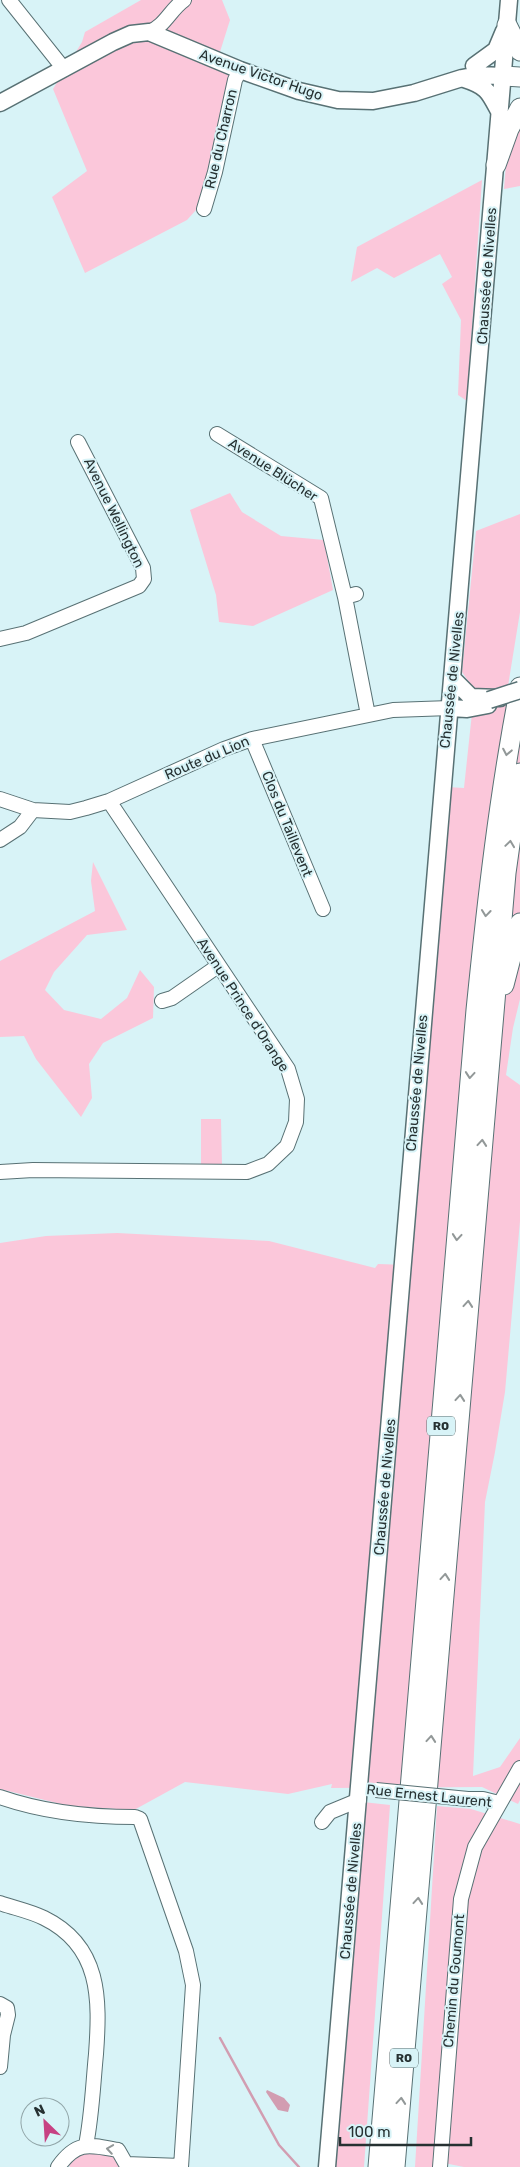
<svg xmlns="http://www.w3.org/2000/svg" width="520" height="2167" font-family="Rubik,sans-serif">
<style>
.green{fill:#fbc7da}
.water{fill:#d29db1}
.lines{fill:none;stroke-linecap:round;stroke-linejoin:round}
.stream{stroke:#d29db1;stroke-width:2.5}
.minor-casing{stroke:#587174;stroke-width:16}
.major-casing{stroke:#587174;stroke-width:19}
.highway-casing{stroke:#587174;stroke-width:21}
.minor{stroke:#fff;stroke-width:14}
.major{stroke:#fff;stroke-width:16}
.highway{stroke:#fff;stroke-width:19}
.minor-bridge-casing{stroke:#587174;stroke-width:16;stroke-linecap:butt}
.major-bridge-casing{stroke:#587174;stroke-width:19;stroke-linecap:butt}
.minor-bridge{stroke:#fff;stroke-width:14}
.major-bridge{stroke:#fff;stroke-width:16}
.oneway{stroke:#929898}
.labels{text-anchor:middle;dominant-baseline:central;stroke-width:4;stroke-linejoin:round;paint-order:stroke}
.shield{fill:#d8f3f7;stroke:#5b6b6d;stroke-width:1}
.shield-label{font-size:12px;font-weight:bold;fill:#263132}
.street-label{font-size:14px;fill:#263132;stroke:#d8f3f7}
</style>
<rect width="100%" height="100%" fill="#d8f3f7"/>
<!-- green -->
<path class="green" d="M141 0H222L230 20 219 55 231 75 205 200 187 220 85 273 52 197 87 171 53 89 82 42 85 32Z
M520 113V186L504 189 506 164Z
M482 180 467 401 458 395 461 320 442 284 452 277 440 254 394 278 377 268 351 282 357 247Z
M230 493 242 512 281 536 324 540 333 590 253 626 219 622 216 595 190 510Z
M520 514V612L508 686 479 691 471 685 462 672 476 531Z
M520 701V999L513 1028 506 1075 520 1085V1221L505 1392 495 1452 485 1502 473 1776 500 1767 520 1738V1800L518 1804 482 1787 331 1788 332 1784 288 1794 185 1782 134 1810 69 1806 0 1789V1243L46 1236 117 1233 269 1241 375 1268 378 1264 406 1265 447 787 464 788 472 713Z
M93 862 127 930 87 935 54 972 45 990 64 1010 101 1019 127 998 140 970 154 987 153 1018 103 1043 89 1064 92 1098 81 1117 36 1059 24 1036 0 1037V961L95 911 91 881Z
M201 1119H221L222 1166H201Z
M363 1802 390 1805 364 2167H333Z
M437 1806 471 1809 520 1824V2167H464L434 2161 433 2167H415Z
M84 2148 120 2158V2167H70L68 2164Z"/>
<!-- water -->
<path class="water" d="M267 2090 284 2098 290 2105 288 2112 278 2110 266 2092Z"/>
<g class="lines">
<!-- stream -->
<path class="stream" d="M220 2038 279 2145 299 2167"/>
<!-- minor casing -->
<g class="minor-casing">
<path id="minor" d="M9 0 64 69
M149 32C165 26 170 10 184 0
M204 209 215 172 235 80 240 70
M217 434 321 498 345 597
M356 594 345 597 368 715
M0 639 26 633 139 586 144 579 143 568 78 442
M252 739 323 909
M0 799 33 810 70 812 86 808 109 801 224 749 252 739 393 710 450 708
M0 840 20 827 33 810
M162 1001 172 998 218 966
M0 1172 33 1170 247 1172 268 1164 287 1146 296 1122 297 1099 288 1069 109 801
M0 1797C43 1812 89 1817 135 1817L140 1819 186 1951 193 1985 181 2167
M468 1799H483L499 1803
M322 1822 330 1812 359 1800
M0 1903C14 1908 30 1911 44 1918 101 1946 100 1999 96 2054 93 2084 92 2115 86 2145
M0 2004 7 2008 8 2015 3 2035 0 2067
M126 2164 181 2166
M58 2167C77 2140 90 2145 118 2150L126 2164
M440 2167 461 1899 475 1847 520 1768"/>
</g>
<!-- major casing -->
<g class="major-casing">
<path id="major" d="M474 66 496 50 504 31
M464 79C489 87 489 93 501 115
M0 103 113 42 131 34 149 32 240 70 299 91 338 100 373 101 414 93 462 78 478 75 503 76
M452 678 471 697 500 698
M450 708 467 709 488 705
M327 2167 509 0"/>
</g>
<!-- highway casing -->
<g class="highway-casing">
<path id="highway" d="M507 25 520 51
M503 76 520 77
M496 165 509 129 520 108
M504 985 520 923
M378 2167 476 1010C487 901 499 795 520 687
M395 2167 506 873 520 773"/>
</g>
<!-- minor -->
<use href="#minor" class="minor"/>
<!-- major -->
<use href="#major" class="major"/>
<!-- highway -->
<use href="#highway" class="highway"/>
<!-- minor-bridge casing -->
<g class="minor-bridge-casing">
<path id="minor-bridge" d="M376 1790 468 1799"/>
</g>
<!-- major-bridge casing -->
<g class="major-bridge-casing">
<path id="major-bridge" d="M489 700 520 690"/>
</g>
<!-- minor-bridge -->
<use href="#minor-bridge" class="minor-bridge"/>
<!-- major-bridge -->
<use href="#major-bridge" class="major-bridge"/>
</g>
<!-- one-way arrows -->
<defs><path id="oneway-chevron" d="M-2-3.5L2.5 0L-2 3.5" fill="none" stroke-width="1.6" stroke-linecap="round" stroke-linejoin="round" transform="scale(1.25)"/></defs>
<g class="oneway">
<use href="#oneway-chevron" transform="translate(507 752) rotate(101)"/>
<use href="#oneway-chevron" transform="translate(510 844) rotate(-82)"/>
<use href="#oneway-chevron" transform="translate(486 913) rotate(96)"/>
<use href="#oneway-chevron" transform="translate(470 1075) rotate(95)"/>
<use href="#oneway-chevron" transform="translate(482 1143) rotate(-85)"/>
<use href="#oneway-chevron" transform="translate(457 1237) rotate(95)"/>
<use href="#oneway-chevron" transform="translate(468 1304) rotate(-85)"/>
<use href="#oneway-chevron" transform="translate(460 1398) rotate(-85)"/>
<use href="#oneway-chevron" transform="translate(445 1577) rotate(-85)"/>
<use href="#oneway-chevron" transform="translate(431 1739) rotate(-85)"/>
<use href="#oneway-chevron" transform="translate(418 1901) rotate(-85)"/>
<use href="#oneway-chevron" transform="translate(401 2101) rotate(-85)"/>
<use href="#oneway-chevron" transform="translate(110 2149) rotate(-171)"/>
</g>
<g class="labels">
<!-- shield labels -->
<g class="shield">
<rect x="427" y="1416.5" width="28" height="19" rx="4"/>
<rect x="390" y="2048.5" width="28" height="19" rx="4"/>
</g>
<g class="shield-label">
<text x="441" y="1426">R0</text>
<text x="404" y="2058">R0</text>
</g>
<!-- street labels -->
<g class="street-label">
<text transform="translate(261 75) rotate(19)">Avenue Victor Hugo</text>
<text transform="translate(221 139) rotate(-77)">Rue du Charron</text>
<text transform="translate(487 276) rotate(-86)">Chaussée de Nivelles</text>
<text transform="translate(273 470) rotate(33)">Avenue Blücher</text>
<text transform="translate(114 513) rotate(64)">Avenue Wellington</text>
<text transform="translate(452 680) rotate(-84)">Chaussée de Nivelles</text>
<text transform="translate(207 758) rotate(-23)">Route du Lion</text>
<text transform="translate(287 824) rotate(68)">Clos du Taillevent</text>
<text transform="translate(243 1005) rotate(57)">Avenue Prince d'Orange</text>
<text transform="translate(417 1083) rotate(-85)">Chaussée de Nivelles</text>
<text transform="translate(385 1487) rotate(-85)">Chaussée de Nivelles</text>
<text transform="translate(429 1796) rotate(6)">Rue Ernest Laurent</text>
<text transform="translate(351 1891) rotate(-85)">Chaussée de Nivelles</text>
<text transform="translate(454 1981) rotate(-85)">Chemin du Goumont</text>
</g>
</g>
<!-- north arrow -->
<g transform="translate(45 2122) rotate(335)"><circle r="24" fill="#d8f3f7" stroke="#91a5a8"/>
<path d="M0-4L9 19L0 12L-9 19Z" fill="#c74183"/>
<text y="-8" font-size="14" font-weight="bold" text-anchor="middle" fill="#263132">N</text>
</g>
<!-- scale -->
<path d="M340 2137v8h131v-8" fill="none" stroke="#263132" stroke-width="2.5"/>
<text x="348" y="2137" font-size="15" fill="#263132" stroke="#d8f3f7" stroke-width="4" paint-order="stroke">100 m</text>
</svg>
